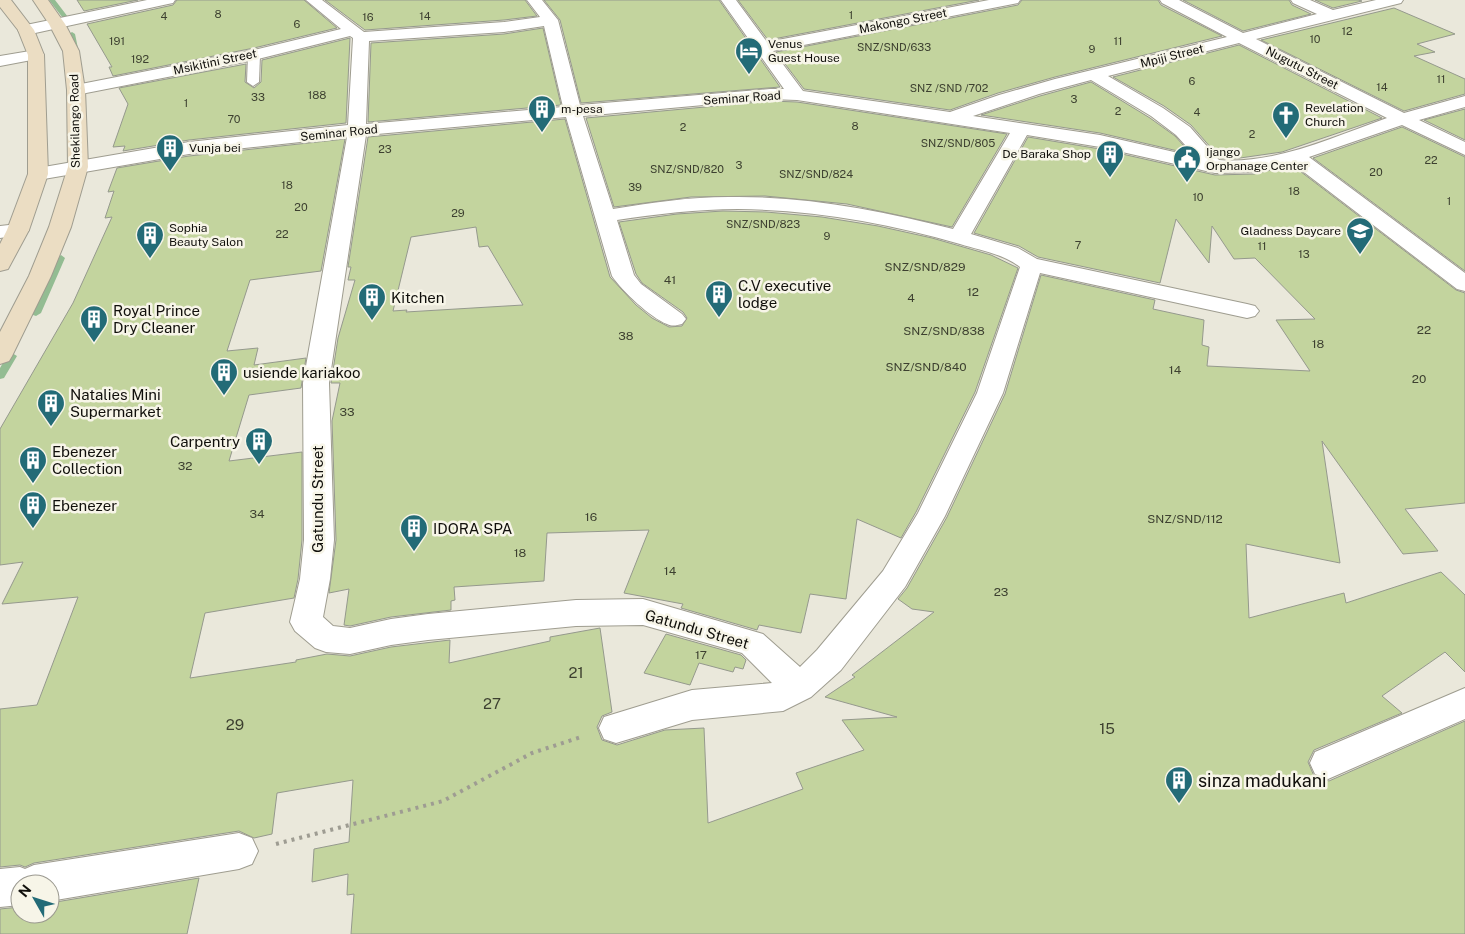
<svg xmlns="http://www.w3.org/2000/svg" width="1465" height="934" font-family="'Public Sans',sans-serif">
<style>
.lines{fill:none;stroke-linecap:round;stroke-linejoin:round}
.stream{fill:#93bc92;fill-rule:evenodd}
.building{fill:#c3d49e;stroke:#95998d;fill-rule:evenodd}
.service-casing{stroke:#9f9d90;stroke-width:2}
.minor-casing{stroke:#9f9d90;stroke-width:2}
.secondary-casing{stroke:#9f9d90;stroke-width:2}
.path{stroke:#9e9c92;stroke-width:4;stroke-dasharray:3 5;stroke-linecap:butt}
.service{fill:#fff;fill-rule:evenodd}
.minor{fill:#fff;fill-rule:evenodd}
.secondary{fill:#ebddc3;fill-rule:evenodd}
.labels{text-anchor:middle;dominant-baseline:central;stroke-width:5;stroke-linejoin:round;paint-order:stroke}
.far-number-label{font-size:11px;fill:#3d4030}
.far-street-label{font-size:12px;fill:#100f0b;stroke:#f7f5e8}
.far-poi-label{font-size:12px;fill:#100f0b;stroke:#f7f5e8;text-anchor:start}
.number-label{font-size:12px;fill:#3d4030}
.poi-label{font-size:15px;fill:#100f0b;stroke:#f7f5e8;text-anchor:start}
.street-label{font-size:15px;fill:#100f0b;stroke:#f7f5e8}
.near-number-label{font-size:15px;fill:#3d4030}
.near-poi-label{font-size:18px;fill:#100f0b;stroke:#f7f5e8;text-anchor:start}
</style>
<rect width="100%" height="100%" fill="#eae8db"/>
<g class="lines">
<!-- stream -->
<path class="stream" d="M49 0H55L71 21 70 22H66Z
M72 32 75 34 80 58 75 57 69 34Z
M61 255 65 258 41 313 36 316 33 315 31 313 57 258Z
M12 353 17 356 4 378 0 379V368L8 354Z"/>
</g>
<!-- building -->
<path class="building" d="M77 0H138L84 11Z
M177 0H304L337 28 254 48 113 76 109 67H112L87 24 173 5Z
M325 0H525L537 16 504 20 365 30Z
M544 0H719L780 87 581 103 560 20Z
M738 0H979L768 40Z
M1022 0H1158L1161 5 1222 36 1055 77 998 93 950 110 804 89 776 52 1018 5Z
M1183 0H1289L1292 5 1311 14 1243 31Z
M1315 0H1358L1362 1 1333 8Z
M1394 8 1455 34 1417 44 1435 52 1414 56 1465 79V94L1404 111 1261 40Z
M543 28 561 105 368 122 371 43 504 34Z
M350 38 346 123 189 140 123 151 125 146 113 147 128 104 119 88 246 64 245 82 254 88 261 82 262 60Z
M1239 45 1382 118 1282 152 1240 158H1220L1191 125 1164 106 1113 77Z
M1091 82 1150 118 1175 136 1191 154 1100 133 981 115 1040 96Z
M770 101 797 102 1007 134 952 227 847 204 765 196 691 197 614 207 586 118Z
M1465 109V140L1424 120Z
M565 119 610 277 636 305 652 318 669 327 682 326 687 318 683 312 642 283 636 274 619 222 677 214 723 211 766 212 822 217 878 226 932 238 991 255 1018 268 975 392 916 512 901 538 857 519 846 599 810 594 801 633 759 625 757 630 681 608 683 604 624 593 649 530 547 533 544 581 454 587 455 600 451 601V610L391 617 350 626 344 625 349 589 329 593 336 540 332 421 340 383H331L338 338 355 280H348L351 267H348L368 137ZM476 227 479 247 488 246 523 305 406 312 407 310 393 311 411 237Z
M1402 127 1465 157V271L1313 158Z
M1028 137 1100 149 1215 175 1254 174 1292 165 1456 290 1465 293V503L1405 509 1438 551 1403 554 1322 441 1340 563 1246 544 1249 618 1344 593 1346 603 1441 572 1465 595V672L1445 652 1382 696 1402 713 1314 750 1308 762 1314 776 1329 781 1465 721V934H351L354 894 347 895 348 874 312 882 314 849 349 842 353 780 277 793 272 834 254 838 239 831 34 863 25 867 20 865 0 867V709L37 705 78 597 2 604 23 562 0 565V429L73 303 112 217 105 218 114 191 108 192 117 168 189 156 345 139 321 271 250 280 227 351 258 348 254 365 306 358 301 388 249 395 229 461 302 452V540L298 579 294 598 205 613 190 678 296 662V660L327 654 350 656 391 647 450 640 449 663 550 641V637L600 628 612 712 602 716 597 727 602 740 617 745 665 730 704 728 708 823 803 789 796 773 864 750 842 720 897 717 825 697 855 677 852 675 934 612 912 609 898 599 907 588 947 517 1005 394 1041 275 1155 300 1153 309 1204 320 1202 345 1209 347 1207 366 1310 371 1276 320 1315 319 1255 258 1234 259 1212 226 1209 263 1176 219 1160 283 1038 257 1019 246 974 233Z
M666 634 741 655 746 660 743 669 735 667 733 672 699 663 690 685 644 673Z
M199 878 187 934H0V909L20 907V914H50V903Z"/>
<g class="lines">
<!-- service casing -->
<g class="service-casing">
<path id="service" d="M254 52 260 55 259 82 253 86 247 82 248 55Z"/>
</g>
<!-- minor casing -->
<g class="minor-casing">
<path id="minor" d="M147 0H175L173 3 168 4 26 35 20 33 18 30 20 27 26 25Z
M306 0H322L364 32 504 22 540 17 527 0H542L558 20 580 105 770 89H784L721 0H736L767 42 989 0H1020L1018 3 1013 4 773 51 803 91 950 112 999 95 1055 79 1227 37 1162 3 1160 0H1179L1243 33 1317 14 1293 3 1291 0H1310L1333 10 1376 0H1403L1401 3 1256 39 1404 113 1465 96V107L1419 120 1465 142V155L1402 125 1309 157 1465 273V291L1457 289 1292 163 1254 172 1215 173 1100 147 1027 135 971 234 1018 248 1037 259 1247 304 1255 306 1259 311 1255 316 1247 318 1040 273 1003 393 945 516 905 587 841 670 811 697 783 711 692 720 616 743 604 739 599 728 604 717 692 690 772 683 742 653 643 625 576 626 428 640 391 645 350 654 326 652 315 648 295 631 290 622 300 579 304 540 303 383 347 137 189 154 38 180 31 178 28 174 31 170 38 168 189 142 348 125 353 38 350 36 254 60 76 95 70 94 67 90 70 86 76 85 254 50 341 29ZM544 26 563 107 366 124 369 41 504 32ZM1239 43 1387 118C1336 136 1274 165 1219 160L1190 127 1163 108 1108 76ZM1091 80 1151 116 1176 135 1196 157 1100 135 973 116 1039 94ZM770 99 797 100 1010 133 953 229C883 211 811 197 738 197 696 196 654 202 613 209L583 116ZM566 117 612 276C622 291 651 318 667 324 673 327 677 325 682 324L686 319 682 314 641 284 634 275 617 220C657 214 697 209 738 209 813 210 888 223 960 244 979 250 1004 254 1020 267L977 393 918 513 883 571 817 650 800 667 763 634 643 599 576 600 428 614 391 619 350 628 333 626 323 617 330 579 334 540 329 383 366 135Z
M36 50 42 52 44 55 42 58 0 66V56Z
M18 224 25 226 29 230 25 234 0 238V226Z
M1465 688V719L1328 779 1315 774 1310 763 1315 752Z
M239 833 252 838 258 851 252 864 239 869 50 901V884H20V905L0 907V869L20 867 25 869 34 865Z"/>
</g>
<!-- secondary casing -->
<g class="secondary-casing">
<path id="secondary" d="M0 0H11L34 30 44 55 48 174 29 230 8 269 0 271V244L7 230 28 174V55L18 30 0 7Z
M33 0H48L65 24 79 51 85 90 88 167 71 227 51 276 12 356 9 361 0 364V332L29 276 49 227 68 167 67 90 63 51 49 24Z"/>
</g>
<!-- path -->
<path class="path" d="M276 844 443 801 532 753 581 737"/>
<!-- service -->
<use href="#service" class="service"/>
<!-- minor -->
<use href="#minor" class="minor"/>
<!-- secondary -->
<use href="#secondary" class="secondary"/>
</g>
<!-- icons -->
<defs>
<g id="hotel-pin" transform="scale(1.4375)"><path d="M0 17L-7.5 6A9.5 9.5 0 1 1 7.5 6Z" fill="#236b77" stroke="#f7f5e8"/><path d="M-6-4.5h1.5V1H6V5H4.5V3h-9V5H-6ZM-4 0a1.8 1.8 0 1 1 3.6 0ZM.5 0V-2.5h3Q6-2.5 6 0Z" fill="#fff"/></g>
<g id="building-pin" transform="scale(1.4375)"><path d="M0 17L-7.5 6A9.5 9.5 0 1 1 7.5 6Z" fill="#236b77" stroke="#f7f5e8"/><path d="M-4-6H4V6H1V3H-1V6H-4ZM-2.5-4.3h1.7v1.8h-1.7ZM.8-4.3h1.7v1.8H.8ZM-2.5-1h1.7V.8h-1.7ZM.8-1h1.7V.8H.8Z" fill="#fff"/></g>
<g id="church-pin" transform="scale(1.4375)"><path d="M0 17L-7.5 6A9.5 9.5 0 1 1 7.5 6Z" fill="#236b77" stroke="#f7f5e8"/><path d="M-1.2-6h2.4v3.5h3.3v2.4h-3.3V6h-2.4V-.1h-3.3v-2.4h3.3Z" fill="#fff"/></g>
<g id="civic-pin" transform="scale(1.4375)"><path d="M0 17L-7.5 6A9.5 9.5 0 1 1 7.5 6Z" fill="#236b77" stroke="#f7f5e8"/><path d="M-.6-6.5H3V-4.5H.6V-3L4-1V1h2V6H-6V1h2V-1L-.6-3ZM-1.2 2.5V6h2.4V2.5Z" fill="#fff"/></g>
<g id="school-pin" transform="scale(1.4375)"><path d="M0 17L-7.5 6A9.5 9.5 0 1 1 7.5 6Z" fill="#236b77" stroke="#f7f5e8"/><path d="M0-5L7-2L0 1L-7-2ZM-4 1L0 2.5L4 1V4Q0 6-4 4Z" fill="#fff"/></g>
</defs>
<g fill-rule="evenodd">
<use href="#hotel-pin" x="749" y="51"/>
<use href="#building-pin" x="542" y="109"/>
<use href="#church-pin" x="1286" y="115"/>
<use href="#building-pin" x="170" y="148"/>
<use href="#building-pin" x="1110" y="154"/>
<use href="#civic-pin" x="1187" y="159"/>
<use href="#school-pin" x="1360" y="231"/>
<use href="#building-pin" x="150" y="235"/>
<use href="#building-pin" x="719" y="294"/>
<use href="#building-pin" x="372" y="297"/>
<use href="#building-pin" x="94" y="319"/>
<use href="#building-pin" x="224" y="372"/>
<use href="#building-pin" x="51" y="403"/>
<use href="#building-pin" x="259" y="441"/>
<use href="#building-pin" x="33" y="460"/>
<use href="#building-pin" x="33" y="505"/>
<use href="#building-pin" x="414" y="528"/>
<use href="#building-pin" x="1179" y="780"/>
</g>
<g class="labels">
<!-- far-number labels -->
<g class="far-number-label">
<text x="218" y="14">8</text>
<text x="851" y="15">1</text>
<text x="164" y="16">4</text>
<text x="425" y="16">14</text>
<text x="368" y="17">16</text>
<text x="297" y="24">6</text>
<text x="1347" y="31">12</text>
<text x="1315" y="39">10</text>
<text x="117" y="41">191</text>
<text x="1118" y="41">11</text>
<text x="894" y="47">SNZ/SND/633</text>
<text x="1092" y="49">9</text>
<text x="140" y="59">192</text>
<text x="1441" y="79">11</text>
<text x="1192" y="81">6</text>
<text x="1382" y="87">14</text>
<text x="949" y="88">SNZ /SND /702</text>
<text x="317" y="95">188</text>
<text x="258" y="97">33</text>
<text x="1074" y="99">3</text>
<text x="186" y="103">1</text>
<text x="1118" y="111">2</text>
<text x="1197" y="112">4</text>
<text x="234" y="119">70</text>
<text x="855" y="126">8</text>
<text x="683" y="127">2</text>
<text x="1252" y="134">2</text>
<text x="958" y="143">SNZ/SND/805</text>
<text x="385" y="149">23</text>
<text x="1431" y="160">22</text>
<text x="739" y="165">3</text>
<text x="687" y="169">SNZ/SND/820</text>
<text x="1376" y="172">20</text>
<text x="816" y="174">SNZ/SND/824</text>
<text x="287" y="185">18</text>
<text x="635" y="187">39</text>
<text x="1294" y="191">18</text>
<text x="1198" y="197">10</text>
<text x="1449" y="201">1</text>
<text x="301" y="207">20</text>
<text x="458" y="213">29</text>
<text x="763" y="224">SNZ/SND/823</text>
<text x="282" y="234">22</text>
<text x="827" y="236">9</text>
<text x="1078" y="245">7</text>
<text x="1262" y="246">11</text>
<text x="1304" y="254">13</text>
</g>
<!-- far-street labels -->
<g class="far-street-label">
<text transform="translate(903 21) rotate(-11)">Makongo Street</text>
<text transform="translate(1172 56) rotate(-14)">Mpiji Street</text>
<text transform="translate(215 62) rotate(-12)">Msikitini Street</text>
<text transform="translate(1302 68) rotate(27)">Nugutu Street</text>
<text transform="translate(742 98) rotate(-4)">Seminar Road</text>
<text transform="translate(75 121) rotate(-91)">Shekilango Road</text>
<text transform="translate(339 133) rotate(-6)">Seminar Road</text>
</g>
<!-- far-poi labels -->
<g class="far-poi-label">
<text x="768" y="44">Venus<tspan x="768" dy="14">Guest House</tspan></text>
<text x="1305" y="108">Revelation<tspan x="1305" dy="14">Church</tspan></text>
<text x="561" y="109">m-pesa</text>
<text x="189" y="148">Vunja bei</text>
<text x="1206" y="152">Ijango<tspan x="1206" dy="14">Orphanage Center</tspan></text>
<text x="1091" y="154" text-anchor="end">De Baraka Shop</text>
<text x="169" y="228">Sophia<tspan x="169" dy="14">Beauty Salon</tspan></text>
<text x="1341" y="231" text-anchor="end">Gladness Daycare</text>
</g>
<!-- number labels -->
<g class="number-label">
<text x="925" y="267">SNZ/SND/829</text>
<text x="670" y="280">41</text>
<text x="973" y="292">12</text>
<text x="911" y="298">4</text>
<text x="1424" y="330">22</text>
<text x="944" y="331">SNZ/SND/838</text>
<text x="626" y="336">38</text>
<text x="1318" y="344">18</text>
<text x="926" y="367">SNZ/SND/840</text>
<text x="1175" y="370">14</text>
<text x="1419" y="379">20</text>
<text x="347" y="412">33</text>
<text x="185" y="466">32</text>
<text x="257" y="514">34</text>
<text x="591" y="517">16</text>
<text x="1185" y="519">SNZ/SND/112</text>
<text x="520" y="553">18</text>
<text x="670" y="571">14</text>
<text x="1001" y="592">23</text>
<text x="701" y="655">17</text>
</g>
<!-- poi labels -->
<g class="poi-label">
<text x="738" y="285">C.V executive<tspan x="738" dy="17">lodge</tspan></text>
<text x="391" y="297">Kitchen</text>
<text x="113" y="310">Royal Prince<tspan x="113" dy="17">Dry Cleaner</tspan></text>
<text x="243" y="372">usiende kariakoo</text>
<text x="70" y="394">Natalies Mini<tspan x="70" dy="17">Supermarket</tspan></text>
<text x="240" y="441" text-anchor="end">Carpentry</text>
<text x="52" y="451">Ebenezer<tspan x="52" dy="17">Collection</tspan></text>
<text x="52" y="505">Ebenezer</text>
<text x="433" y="528">IDORA SPA</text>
</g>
<!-- street labels -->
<g class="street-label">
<text transform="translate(317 499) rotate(-90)">Gatundu Street</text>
<text transform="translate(697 629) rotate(16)">Gatundu Street</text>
</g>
<!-- near-number labels -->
<g class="near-number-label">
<text x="576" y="672">21</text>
<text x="492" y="703">27</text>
<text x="235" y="724">29</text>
<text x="1107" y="728">15</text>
</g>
<!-- near-poi labels -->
<g class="near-poi-label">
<text x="1198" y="780">sinza madukani</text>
</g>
</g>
<!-- north arrow -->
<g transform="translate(35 899) rotate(309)"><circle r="24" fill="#f7f5e8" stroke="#9b9990"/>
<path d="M0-4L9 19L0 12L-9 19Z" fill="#236b77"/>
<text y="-8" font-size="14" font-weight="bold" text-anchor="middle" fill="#100f0b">N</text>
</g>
</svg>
